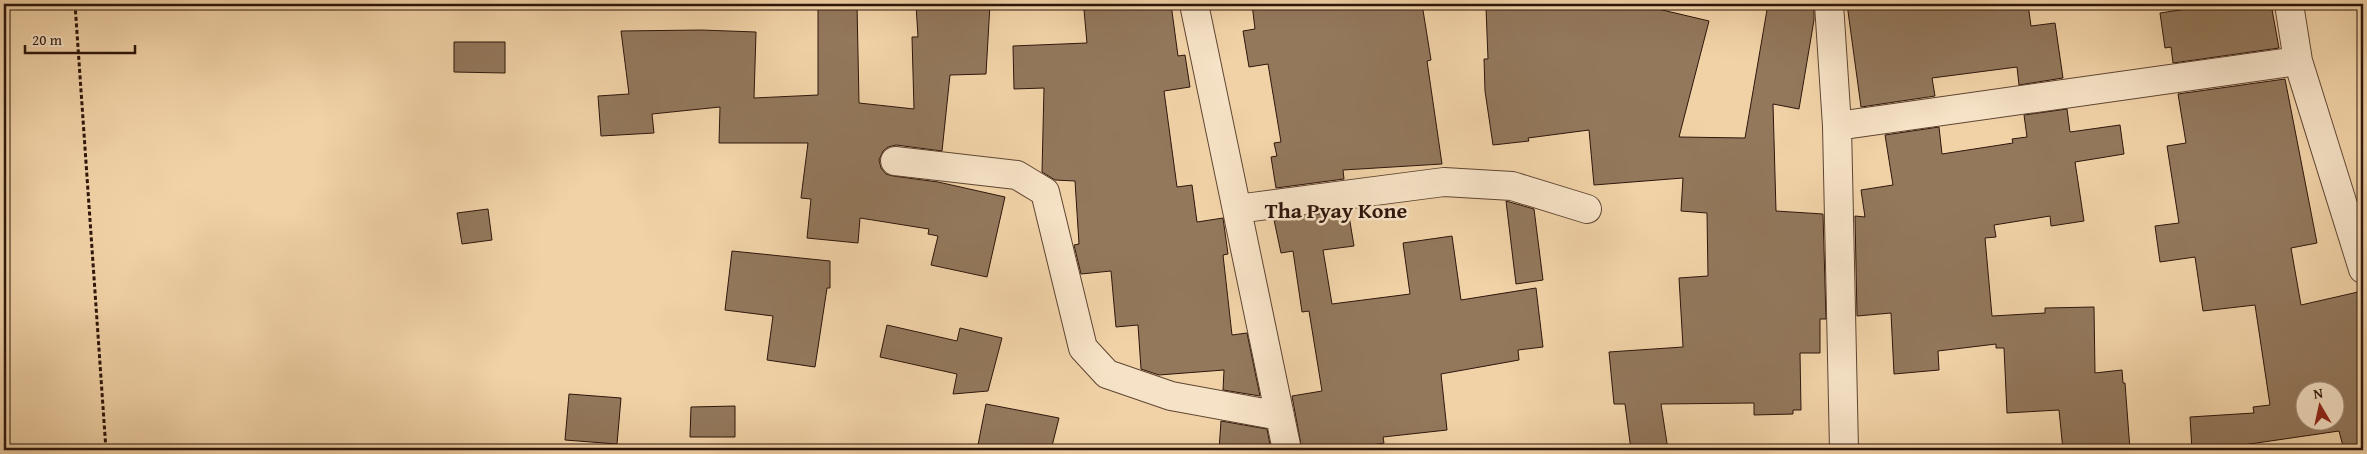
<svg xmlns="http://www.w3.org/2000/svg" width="2367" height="454" font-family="'Gentium Book Plus',serif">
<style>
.building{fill:#93785c;stroke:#2e160b;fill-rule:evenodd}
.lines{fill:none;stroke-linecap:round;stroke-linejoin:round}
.minor-casing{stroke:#5f4532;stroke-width:30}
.path{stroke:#2e160b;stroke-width:3;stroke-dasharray:4 2.5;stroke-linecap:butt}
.minor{stroke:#f6e2c6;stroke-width:28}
.labels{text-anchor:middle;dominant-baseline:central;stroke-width:5;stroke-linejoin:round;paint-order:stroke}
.quarter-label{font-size:22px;font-weight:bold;fill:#2e160b;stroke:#f6e2c6}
</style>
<rect width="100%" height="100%" fill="#f1d2a7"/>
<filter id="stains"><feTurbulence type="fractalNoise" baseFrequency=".004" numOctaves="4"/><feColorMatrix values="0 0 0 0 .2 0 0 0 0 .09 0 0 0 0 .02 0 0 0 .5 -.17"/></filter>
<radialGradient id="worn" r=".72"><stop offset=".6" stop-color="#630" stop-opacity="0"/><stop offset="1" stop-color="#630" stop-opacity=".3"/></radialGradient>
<!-- building -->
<path class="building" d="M818 4H857L859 103 914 109 912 37H918L916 5 990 4 986 74 950 75 942 151 896 145 888 147 883 151 879 160 881 168 886 174 893 176 938 182 1005 197 987 277 931 265 938 236 928 234 929 229 860 218 858 243 807 238 811 199 801 198 808 143H719L720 107 652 114 654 133 601 136 598 96 629 94 621 31 701 30 756 32 754 98 818 95Z
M1171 4 1178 56 1185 55 1190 87 1164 91 1177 187 1192 185 1197 222 1223 218 1228 254 1223 255 1232 335 1247 333 1260 396 1223 390 1224 370 1159 375 1141 369 1138 325 1116 327 1111 271 1081 274 1074 245 1079 244 1075 181 1055 180 1042 172 1044 88 1014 89 1013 46 1087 43 1084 10 1128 5V9Z
M1252 4H1422L1431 60 1427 61 1442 164 1343 170 1344 179 1276 188 1271 157 1277 156 1274 143 1281 142 1268 64 1249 67 1243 31 1255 29Z
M1553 4H1637L1709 21 1679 137 1745 138 1768 4H1814V20L1799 109 1773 104 1776 211 1823 214 1826 319H1820V353H1800L1801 410H1793V414L1754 415V403L1661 404 1668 450H1631L1625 404H1614L1609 352 1683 347 1679 278 1708 276 1707 213 1681 211 1683 178 1594 185 1589 130 1528 138 1529 141 1493 145 1485 91 1484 59H1488L1486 8Z
M1847 4H2028L2031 26 2055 23 2063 78 2019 85 2017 67 1932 78 1935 96 1861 107Z
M2222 4H2271L2279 48 2173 63 2171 47 2165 48 2160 13Z
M454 42H505V73L454 72Z
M2285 79 2317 243 2291 248 2301 305 2358 292 2363 314V450H2344L2339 431 2236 446V448L2192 450 2190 417 2254 413 2253 407 2270 405 2255 305 2203 311 2195 257 2160 262 2155 226 2179 223 2167 146 2186 143 2178 94ZM2304 392H2334V422H2304Z
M2067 109 2070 132 2120 125 2124 154 2075 162 2084 221 2051 226 2050 216 1994 225 1996 237 1985 238 1992 316 2045 313V308L2094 307 2095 373 2122 370 2123 383H2125L2130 450H2063L2059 410 2007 413 2004 348H1996V344L1938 351 1939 370 1894 374 1891 313 1857 316 1855 216 1865 217 1861 190 1893 185 1885 135 1939 127 1942 154 2013 143 2012 139 2027 137 2024 115Z
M1506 201 1534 209 1543 280 1516 284Z
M488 209 492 240 462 244 457 213Z
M1348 210 1354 246 1323 250 1332 304 1410 294 1403 243 1452 236 1461 300 1536 288 1543 347 1518 350 1519 360 1441 374 1447 430 1383 437 1384 443 1356 448V450H1302L1292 396 1322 391 1309 311 1302 312 1293 251 1281 253 1274 220Z
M732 251 830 261V288H827L815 367 767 360 773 316 725 310Z
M887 325 957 341 960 328 1002 338 988 391 953 394 957 374 880 357Z
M569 394 621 398 617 444 565 440Z
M986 404 1059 418 1051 450H977Z
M735 406V437H690L691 407Z
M1221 421 1267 429 1271 450H1219Z"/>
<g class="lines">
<!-- minor casing -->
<g class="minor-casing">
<path id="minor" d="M1194 4 1287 450
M1829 4 1837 126 1844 450
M2289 4 2298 61 2363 269
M1837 126 2298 61
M895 161 1017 175 1045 192 1083 348 1107 374 1171 396 1280 416
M1237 209 1444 182 1512 186 1587 209"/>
</g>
<!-- path -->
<path class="path" d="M75 4 106 450"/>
<!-- minor -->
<use href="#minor" class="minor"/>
</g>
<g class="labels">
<!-- quarter labels -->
<g class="quarter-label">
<text x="1336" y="210">Tha Pyay Kone</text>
</g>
</g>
<!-- margin -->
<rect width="2367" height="454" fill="none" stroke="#f1d2a7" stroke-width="20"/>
<rect x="5" y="5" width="2357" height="444" fill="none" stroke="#2e160b" stroke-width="2.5"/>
<rect x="10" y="10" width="2347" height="434" fill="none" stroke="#2e160b"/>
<!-- north arrow -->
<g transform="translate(2320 406) rotate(351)"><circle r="24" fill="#f6e2c6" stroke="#a6907b"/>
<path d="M0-4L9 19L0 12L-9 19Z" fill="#8f2418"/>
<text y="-8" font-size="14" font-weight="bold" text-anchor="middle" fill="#2e160b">N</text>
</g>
<!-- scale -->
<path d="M25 45v8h110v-8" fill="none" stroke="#2e160b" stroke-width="2.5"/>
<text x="32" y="45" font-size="15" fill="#2e160b" stroke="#f6e2c6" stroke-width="4" paint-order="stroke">20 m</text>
<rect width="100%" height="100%" filter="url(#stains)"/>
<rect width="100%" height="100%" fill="url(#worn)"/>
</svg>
